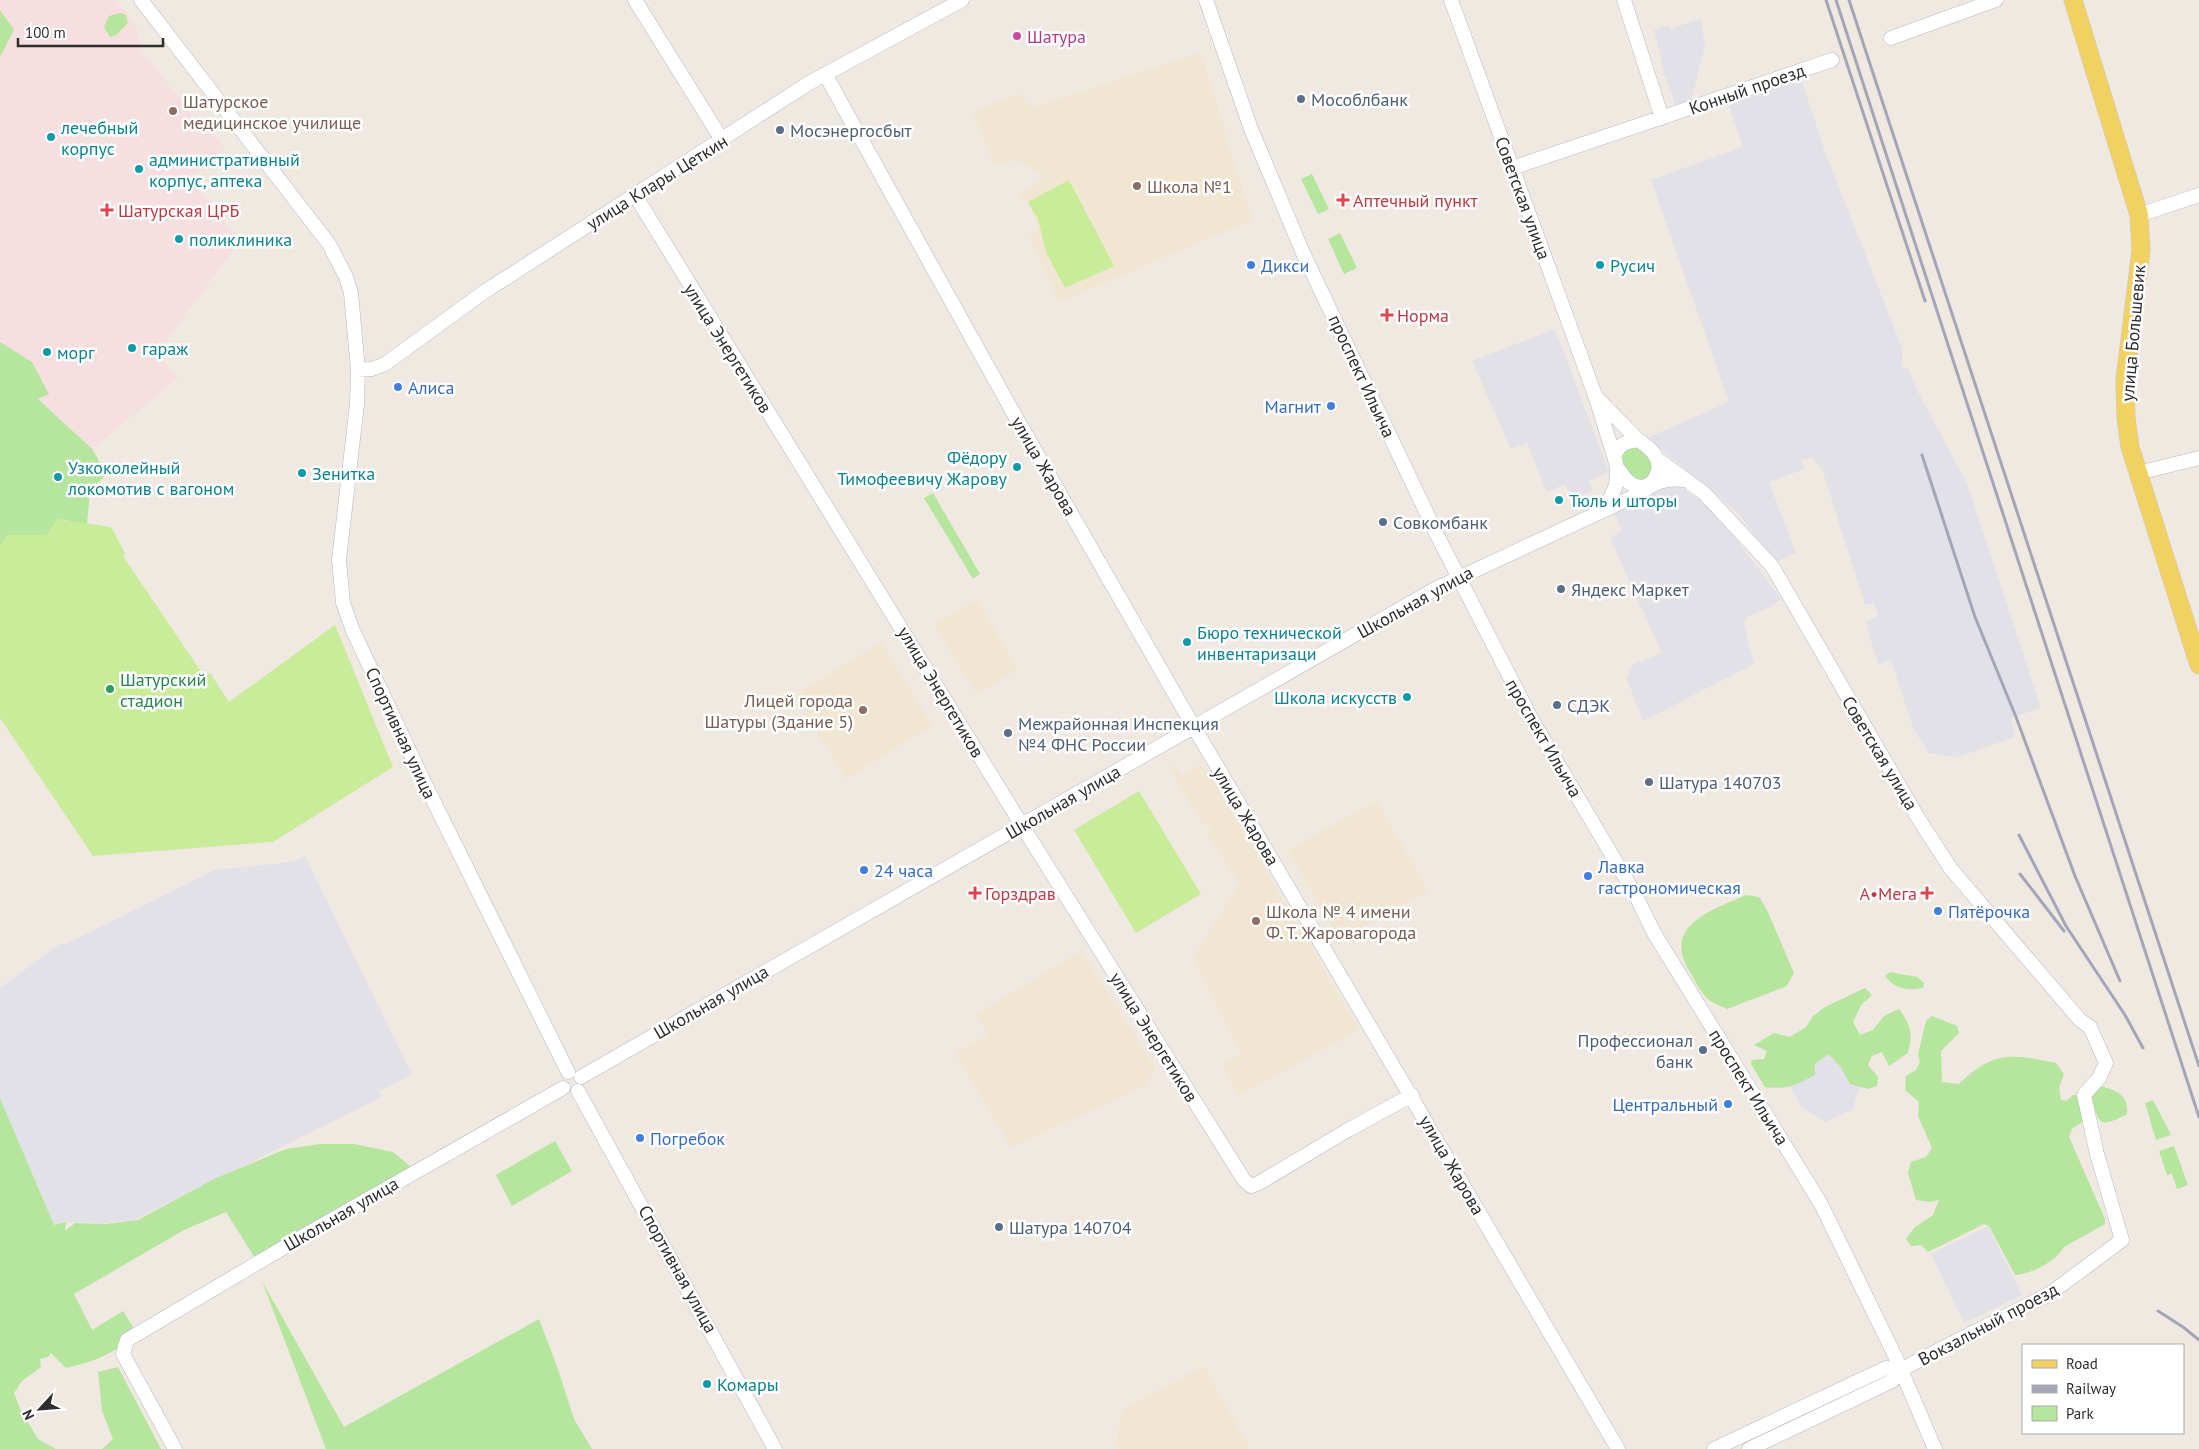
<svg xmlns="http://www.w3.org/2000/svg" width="2199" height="1449" font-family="'PT Sans',sans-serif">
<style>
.industrial{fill:#e3e1e8}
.education{fill:#f0e6d1}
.medical{fill:#f5dfe0}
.green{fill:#b6e59e}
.pitch{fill:#c9ec9a}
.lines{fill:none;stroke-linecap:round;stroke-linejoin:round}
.minor-casing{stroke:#b4b7c1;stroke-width:15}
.major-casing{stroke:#c9c9c9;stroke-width:19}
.minor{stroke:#fff;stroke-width:14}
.major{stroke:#f2d163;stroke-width:18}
.rail{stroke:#a3a6b8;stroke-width:3}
.hotel-dot{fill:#d1479c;stroke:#fff;stroke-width:2}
.service-dot{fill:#5c6f8a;stroke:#fff;stroke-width:2}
.education-dot{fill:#8d6e63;stroke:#fff;stroke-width:2}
.culture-dot{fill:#0f9aa8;stroke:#fff;stroke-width:2}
.health-dot{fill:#e0444e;stroke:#fff;stroke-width:2}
.shop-dot{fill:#3f7fe0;stroke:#fff;stroke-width:2}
.leisure-dot{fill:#2e9e5b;stroke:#fff;stroke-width:2}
.labels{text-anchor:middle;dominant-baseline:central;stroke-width:5;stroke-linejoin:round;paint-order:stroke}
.hotel-label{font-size:18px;fill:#b23c85;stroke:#fff;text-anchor:start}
.street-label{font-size:18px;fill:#2e2e2e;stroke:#fff}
.service-label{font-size:18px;fill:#4e5e75;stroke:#fff;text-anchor:start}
.education-label{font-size:18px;fill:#785e54;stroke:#fff;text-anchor:start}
.culture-label{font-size:18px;fill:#0d838f;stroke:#fff;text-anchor:start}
.health-label{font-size:18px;fill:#be3a42;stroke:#fff;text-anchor:start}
.shop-label{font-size:18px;fill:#366cbe;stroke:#fff;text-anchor:start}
.leisure-label{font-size:18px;fill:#27864d;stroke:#fff;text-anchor:start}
</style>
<rect width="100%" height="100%" fill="#efe9e1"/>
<!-- industrial -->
<path class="industrial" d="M1701 18 1705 46 1691 102 1676 108 1664 72 1654 30 1669 25 1671 29Z
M1801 79 1825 152 1902 348V366L1909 370 1919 394 1967 483 2041 708 2011 718 2015 737 1955 758 1928 752 1914 730 1891 660 1878 664 1865 621 1878 616 1874 603 1865 605 1822 469 1816 462 1811 457 1801 460 1805 469 1769 482 1796 553 1776 562 1737 512 1647 438 1729 402 1651 180 1743 147 1728 103Z
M1555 329 1609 472 1589 481 1593 490 1573 500 1565 484 1547 492 1527 443 1511 449 1472 361Z
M1673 483 1699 499 1728 528 1781 599 1769 608 1748 616 1744 624 1754 664 1643 721 1627 679 1632 665 1662 653 1610 538 1622 530 1612 510Z
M305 856 412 1075 379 1091 382 1097 134 1220 103 1223 66 1222 54 1225 0 1098V988L60 944H66L215 870 293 862Z
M1816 1028 1863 1078 1852 1110 1825 1122 1801 1107 1782 1071Z
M1988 1226 2022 1295 1964 1323 1931 1254Z"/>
<!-- education -->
<path class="education" d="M1201 53 1252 220 1059 302 1030 238 1037 230 1038 226 1028 202 1017 196 1046 176 1017 160 995 166 973 112 1019 93 1031 108Z
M977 599 1018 669 977 695 935 625Z
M881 642 932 725 846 779 795 696Z
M1203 763 1359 1030 1239 1095 1222 1065 1242 1054 1193 958 1239 884 1206 831 1212 827 1209 822 1203 825 1169 768 1174 765 1181 776Z
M1377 801 1428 891 1340 940 1288 850Z
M1081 951 1155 1067 1147 1085 1011 1147 955 1053 989 1034 975 1015Z
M1204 1366 1250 1449H1115L1123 1409Z"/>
<!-- medical -->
<path class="medical" d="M0 0H116L136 26 142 51 205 131 212 133 225 149 190 178 239 242 157 353 178 378 92 449 0 364Z"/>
<!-- green -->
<path class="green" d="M0 10 14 30 0 57Z
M121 13 126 15 128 23 116 35 110 37 104 27 109 16Z
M1312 174 1329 209 1318 214 1301 179Z
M1340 233 1357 268 1344 274 1328 239Z
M0 342 32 362 49 394 38 399 92 449 107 474 90 491 87 524 57 519 47 535H7L0 546Z
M1636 446 1653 461 1651 475 1644 481 1630 479 1622 460 1623 451Z
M933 493 980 574 973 579 924 498Z
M1746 895 1759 897 1767 910 1794 973 1787 986 1727 1009C1721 1006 1712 1003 1707 998 1700 992 1695 980 1690 972 1661 925 1711 911 1746 895Z
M1890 972 1917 977 1924 983 1923 988C1907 991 1895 989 1885 976Z
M1865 988 1872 995 1861 1005 1853 1022 1860 1035 1873 1030 1884 1016 1899 1009C1911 1025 1913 1035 1908 1053L1889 1066 1882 1052 1872 1056 1868 1065 1878 1077 1877 1086 1868 1089 1850 1084 1840 1066 1828 1054 1815 1064V1075C1796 1085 1787 1090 1765 1087L1751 1064 1752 1060 1764 1059 1767 1051 1754 1045 1774 1033 1790 1037 1806 1027 1813 1016 1825 1007Z
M1932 1016 1957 1026 1959 1033 1941 1051 1942 1082 1959 1084C1994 1050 2012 1054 2056 1063L2064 1074 2059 1088 2061 1100 2066 1101 2073 1095 2081 1096 2084 1121 2072 1129 2069 1137 2105 1219V1224L2064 1247C2055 1262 2032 1274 2015 1275L1989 1226 1984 1224 1928 1252 1921 1245 1911 1246 1906 1239 1914 1228 1933 1215 1939 1200 1930 1202 1916 1200 1908 1173 1911 1162 1926 1157 1932 1148 1918 1116 1919 1102 1905 1090 1906 1076 1916 1070 1920 1062 1918 1054 1926 1021Z
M2100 1086C2116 1090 2129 1095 2127 1114 2097 1130 2100 1123 2090 1095Z
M0 1098 54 1225 66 1222 65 1231 75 1223 106 1224 138 1220 214 1179 286 1149 320 1144H354L393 1152 416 1171 258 1263 226 1212 184 1230 74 1294 92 1330 123 1311 137 1333C116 1353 94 1362 66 1368L51 1353 48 1357 40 1359 41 1367 22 1381 14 1393 21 1411 38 1439 56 1449H0Z
M2153 1100 2171 1135 2156 1140 2145 1103Z
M555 1141 572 1171 512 1206 496 1175Z
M2174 1146 2188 1185 2177 1189 2172 1174 2167 1175 2159 1151Z
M262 1281 344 1427 539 1319 558 1369 574 1419 592 1449H326Z
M118 1367 161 1449H102L113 1439 102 1411 98 1372Z"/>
<!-- pitch -->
<path class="pitch" d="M1069 180 1114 266 1065 288 1046 252 1038 219 1028 202Z
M57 519 111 527 125 553 123 556 204 676 210 673 229 702 335 625 393 767 273 842 93 856 0 718V546L7 535H47Z
M1139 791 1201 894 1136 933 1074 830Z"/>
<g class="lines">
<!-- minor casing -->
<g class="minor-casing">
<path id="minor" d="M141 0 329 244 346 277 351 293 358 370 357 404 339 560 343 603 353 631 424 782 568 1072
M635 0 722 140
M1206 0 1251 129 1303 253 1438 537 1532 720 1635 894 1654 933 1821 1204 1895 1356 1935 1449
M1451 0 1595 395 1614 456
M1624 0 1662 118
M1891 38 1996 0
M825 74 1014 414 1188 717 1618 1449
M1512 168 1832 60
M635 195 1031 840 1244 1180 1251 1186 1259 1183 1348 1130 1412 1095
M2139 215 2199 195
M358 370 372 369 385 364 484 292 809 83 962 0
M1597 398 1638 440
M1657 459 1704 493 1772 566 1918 818 1951 869 2080 1020 2090 1027 2106 1063 2099 1078 2084 1095 2097 1154 2122 1240 2051 1293 1900 1370 1892 1381 1749 1449
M2138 473 2199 458
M1604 508C1616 491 1621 477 1614 456 1620 443 1625 442 1638 440 1645 445 1652 449 1656 457 1663 470 1653 491 1636 486 1628 484 1623 476 1619 470
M581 1077 1435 589 1641 493C1654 481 1670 477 1688 481
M578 1091 775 1449
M175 1449 123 1354 127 1340 305 1235 563 1088
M1714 1449 1886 1368 1900 1370"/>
</g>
<!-- major casing -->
<g class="major-casing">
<path id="major" d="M2073 0 2139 215 2141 250 2125 380 2126 418 2130 447 2199 665"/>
</g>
<!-- minor -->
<use href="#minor" class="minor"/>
<!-- major -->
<use href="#major" class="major"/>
<!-- rail -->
<path class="rail" d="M1826 0 1925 301
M1836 0 2199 1117
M1849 0 2199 1066
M1922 455 1975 617 2016 717 2075 876 2120 981
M2019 835 2066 926 2125 1015 2143 1048
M2020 874 2064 931
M2158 1311 2183 1327 2199 1340"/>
</g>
<!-- markers -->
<circle class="hotel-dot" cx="1017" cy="36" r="5"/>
<g class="service-dot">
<circle cx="1301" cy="99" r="5"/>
<circle cx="780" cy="130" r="5"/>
<circle cx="1383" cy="522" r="5"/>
<circle cx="1561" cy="589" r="5"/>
<circle cx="1557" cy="705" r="5"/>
<circle cx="1008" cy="733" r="5"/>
<circle cx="1649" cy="782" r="5"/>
<circle cx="1703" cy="1050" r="5"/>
<circle cx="999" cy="1227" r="5"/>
</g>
<g class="education-dot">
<circle cx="173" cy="111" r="5"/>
<circle cx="1137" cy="186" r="5"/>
<circle cx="863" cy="710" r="5"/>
<circle cx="1256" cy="921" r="5"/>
</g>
<g class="culture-dot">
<circle cx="51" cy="137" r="5"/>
<circle cx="139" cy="169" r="5"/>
<circle cx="179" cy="239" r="5"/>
<circle cx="1600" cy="265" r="5"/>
<circle cx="132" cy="348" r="5"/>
<circle cx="47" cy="352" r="5"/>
<circle cx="1017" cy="467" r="5"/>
<circle cx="302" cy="473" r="5"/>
<circle cx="58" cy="477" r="5"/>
<circle cx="1559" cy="500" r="5"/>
<circle cx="1187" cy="642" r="5"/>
<circle cx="1407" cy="697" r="5"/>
<circle cx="707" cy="1384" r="5"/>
</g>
<g class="health-dot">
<path d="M1340.5 192.5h5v5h5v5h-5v5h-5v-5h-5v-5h5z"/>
<path d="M104.5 202.5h5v5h5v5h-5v5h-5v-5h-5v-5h5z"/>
<path d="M1384.5 307.5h5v5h5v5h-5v5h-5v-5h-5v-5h5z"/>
<path d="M972.5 885.5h5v5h5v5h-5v5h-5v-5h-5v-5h5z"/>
<path d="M1924.5 885.5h5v5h5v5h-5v5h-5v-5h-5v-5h5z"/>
</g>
<g class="shop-dot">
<circle cx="1251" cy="265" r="5"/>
<circle cx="398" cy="387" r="5"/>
<circle cx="1331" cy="406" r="5"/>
<circle cx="864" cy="870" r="5"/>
<circle cx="1588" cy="876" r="5"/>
<circle cx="1938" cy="911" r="5"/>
<circle cx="1728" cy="1104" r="5"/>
<circle cx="640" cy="1138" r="5"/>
</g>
<circle class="leisure-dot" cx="110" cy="689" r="5"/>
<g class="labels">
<!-- hotel labels -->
<g class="hotel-label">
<text x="1027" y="36">Шатура</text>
</g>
<!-- street labels -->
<g class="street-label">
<text transform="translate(1747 89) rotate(-19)">Конный проезд</text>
<text transform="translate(657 182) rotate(-32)">улица Клары Цеткин</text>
<text transform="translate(1523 198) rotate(70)">Советская улица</text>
<text transform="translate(2133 333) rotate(-85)">улица Большевик</text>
<text transform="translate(728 348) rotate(58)">улица Энергетиков</text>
<text transform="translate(1362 376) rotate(65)">проспект Ильича</text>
<text transform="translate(1044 466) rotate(60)">улица Жарова</text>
<text transform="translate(1415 602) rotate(-29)">Школьная улица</text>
<text transform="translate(941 692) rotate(59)">улица Энергетиков</text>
<text transform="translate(401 733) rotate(65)">Спортивная улица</text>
<text transform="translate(1544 738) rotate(60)">проспект Ильича</text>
<text transform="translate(1880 753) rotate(59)">Советская улица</text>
<text transform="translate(1063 802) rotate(-30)">Школьная улица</text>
<text transform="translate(1246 816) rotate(59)">улица Жарова</text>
<text transform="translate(711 1002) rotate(-30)">Школьная улица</text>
<text transform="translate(1154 1037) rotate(58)">улица Энергетиков</text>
<text transform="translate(1749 1087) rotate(58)">проспект Ильича</text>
<text transform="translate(1452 1165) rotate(60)">улица Жарова</text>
<text transform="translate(341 1214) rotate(-30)">Школьная улица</text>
<text transform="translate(678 1269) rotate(61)">Спортивная улица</text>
<text transform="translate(1988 1324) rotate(-28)">Вокзальный проезд</text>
</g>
<!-- service labels -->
<g class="service-label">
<text x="1311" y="99">Мособлбанк</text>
<text x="790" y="130">Мосэнергосбыт</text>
<text x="1393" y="522">Совкомбанк</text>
<text x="1571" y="589">Яндекс Маркет</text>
<text x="1567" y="705">СДЭК</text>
<text x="1018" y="723">Межрайонная Инспекция<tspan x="1018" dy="21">№4 ФНС России</tspan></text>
<text x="1659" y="782">Шатура 140703</text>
<text x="1693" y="1040" text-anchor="end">Профессионал<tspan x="1693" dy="21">банк</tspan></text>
<text x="1009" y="1227">Шатура 140704</text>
</g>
<!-- education labels -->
<g class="education-label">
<text x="183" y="101">Шатурское<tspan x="183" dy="21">медицинское училище</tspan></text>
<text x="1147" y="186">Школа №1</text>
<text x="853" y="700" text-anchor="end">Лицей города<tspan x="853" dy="21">Шатуры (Здание 5)</tspan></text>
<text x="1266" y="911">Школа № 4 имени<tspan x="1266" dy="21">Ф. Т. Жаровагорода</tspan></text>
</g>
<!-- culture labels -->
<g class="culture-label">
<text x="61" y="127">лечебный<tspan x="61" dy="21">корпус</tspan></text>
<text x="149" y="159">административный<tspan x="149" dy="21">корпус, аптека</tspan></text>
<text x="189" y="239">поликлиника</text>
<text x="1610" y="265">Русич</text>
<text x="142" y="348">гараж</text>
<text x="57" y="352">морг</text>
<text x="1007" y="457" text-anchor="end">Фёдору<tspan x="1007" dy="21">Тимофеевичу Жарову</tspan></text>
<text x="68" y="467">Узкоколейный<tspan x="68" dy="21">локомотив с вагоном</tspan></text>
<text x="312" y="473">Зенитка</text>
<text x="1569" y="500">Тюль и шторы</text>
<text x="1197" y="632">Бюро технической<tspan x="1197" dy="21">инвентаризаци</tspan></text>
<text x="1397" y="697" text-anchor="end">Школа искусств</text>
<text x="717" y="1384">Комары</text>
</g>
<!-- health labels -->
<g class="health-label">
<text x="1353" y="200">Аптечный пункт</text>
<text x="118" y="210">Шатурская ЦРБ</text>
<text x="1397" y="315">Норма</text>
<text x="985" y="893">Горздрав</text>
<text x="1917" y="893" text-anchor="end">А•Мега</text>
</g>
<!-- shop labels -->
<g class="shop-label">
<text x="1261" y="265">Дикси</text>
<text x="408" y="387">Алиса</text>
<text x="1321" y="406" text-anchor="end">Магнит</text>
<text x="1598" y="866">Лавка<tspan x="1598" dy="21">гастрономическая</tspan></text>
<text x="874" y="870">24 часа</text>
<text x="1948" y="911">Пятёрочка</text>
<text x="1718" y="1104" text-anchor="end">Центральный</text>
<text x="650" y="1138">Погребок</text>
</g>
<!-- leisure labels -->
<g class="leisure-label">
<text x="120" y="679">Шатурский<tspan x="120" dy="21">стадион</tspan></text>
</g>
</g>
<!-- legend -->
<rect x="2022" y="1344" width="162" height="90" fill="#ffffff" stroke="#ababab"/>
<rect x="2032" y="1360" width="25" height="8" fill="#f2d163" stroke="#ababab"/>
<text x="2066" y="1369" font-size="15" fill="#2e2e2e">Road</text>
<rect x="2032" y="1385" width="25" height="8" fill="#a3a6b8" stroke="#ababab"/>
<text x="2066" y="1394" font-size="15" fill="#2e2e2e">Railway</text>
<rect x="2032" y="1406" width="25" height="15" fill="#b6e59e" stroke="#ababab"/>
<text x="2066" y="1419" font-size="15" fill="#2e2e2e">Park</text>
<!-- north arrow -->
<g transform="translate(40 1409) rotate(244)" stroke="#ffffff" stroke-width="4" paint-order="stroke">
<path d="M0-4L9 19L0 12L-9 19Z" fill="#2e2e2e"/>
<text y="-8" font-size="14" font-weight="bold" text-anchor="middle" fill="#2e2e2e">N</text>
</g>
<!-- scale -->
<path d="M18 38v8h145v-8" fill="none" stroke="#2e2e2e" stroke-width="2.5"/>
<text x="25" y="38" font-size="15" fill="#2e2e2e" stroke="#ffffff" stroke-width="4" paint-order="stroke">100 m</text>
</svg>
